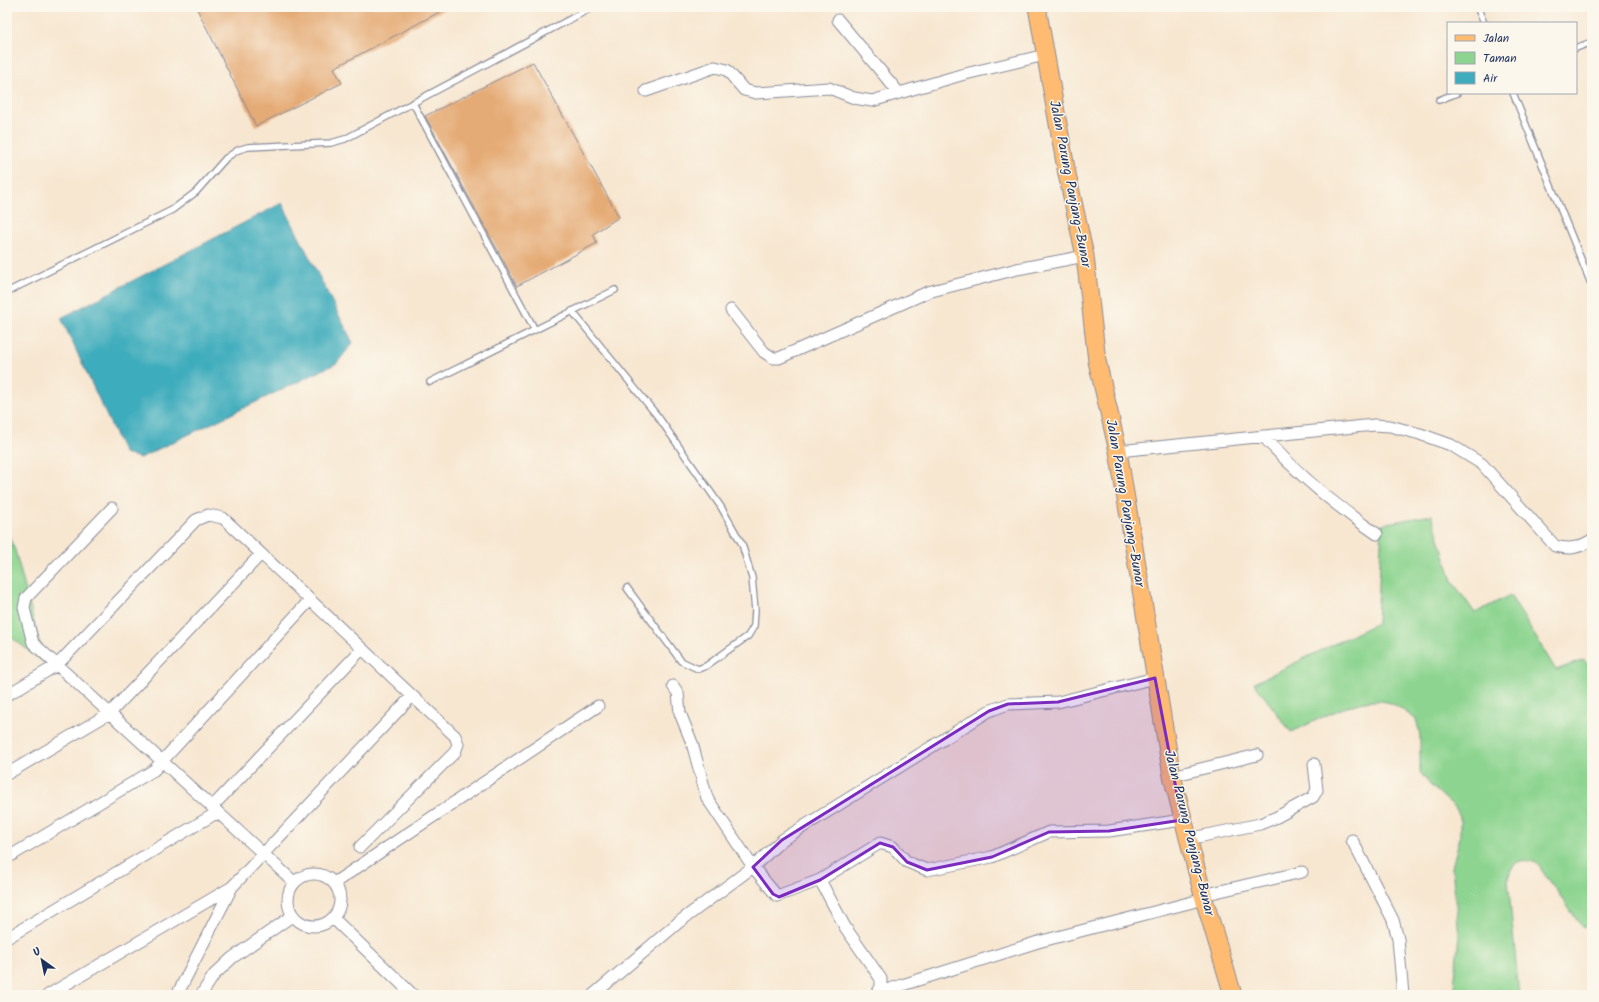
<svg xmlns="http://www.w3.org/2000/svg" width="1599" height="1002" font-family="Kalam,sans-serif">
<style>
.green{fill:#8dd490;stroke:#548277}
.water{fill:#3eacbc;stroke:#2c6e8d}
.building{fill:#e5ab76}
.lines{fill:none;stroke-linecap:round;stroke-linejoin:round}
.lane-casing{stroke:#898b98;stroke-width:8}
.street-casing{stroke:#898b98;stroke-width:13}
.primary-casing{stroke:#898b98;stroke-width:19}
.lane{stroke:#fff;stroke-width:5.5}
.street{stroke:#fff;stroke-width:11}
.primary{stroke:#ffbb71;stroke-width:17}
.marked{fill:#7b2cbf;fill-opacity:0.2;stroke:#7b2cbf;stroke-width:3;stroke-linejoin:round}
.labels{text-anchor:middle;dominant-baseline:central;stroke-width:3;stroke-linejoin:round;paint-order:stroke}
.street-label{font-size:14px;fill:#1b2f5e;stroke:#fbf7ec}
</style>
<rect width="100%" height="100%" fill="#fbf7ec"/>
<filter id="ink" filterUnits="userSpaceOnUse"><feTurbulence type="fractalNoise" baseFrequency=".025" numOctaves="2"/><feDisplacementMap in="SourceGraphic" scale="8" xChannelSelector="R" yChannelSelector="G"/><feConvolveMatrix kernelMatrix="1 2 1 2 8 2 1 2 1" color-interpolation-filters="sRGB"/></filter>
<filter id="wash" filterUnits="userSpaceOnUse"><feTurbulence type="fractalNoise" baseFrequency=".012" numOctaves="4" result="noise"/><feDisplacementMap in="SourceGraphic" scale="16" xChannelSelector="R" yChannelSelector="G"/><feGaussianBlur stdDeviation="0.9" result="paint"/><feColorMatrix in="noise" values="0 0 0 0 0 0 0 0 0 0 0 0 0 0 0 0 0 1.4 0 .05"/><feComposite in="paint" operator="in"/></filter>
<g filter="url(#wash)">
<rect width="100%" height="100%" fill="#f7e7d1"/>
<!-- green -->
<path class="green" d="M1432 515 1452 581 1475 613 1510 595 1556 670 1584 660 1592 669V929L1582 927 1538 864C1521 856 1511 862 1508 880L1519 995H1457L1454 987 1459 935 1452 867 1460 837V816L1455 807 1431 786 1420 772V735L1416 719C1407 714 1397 704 1387 702 1359 695 1317 721 1291 732L1254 683 1377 623 1382 524Z
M7 533 15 550 45 663 7 634Z"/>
<!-- water -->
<path class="water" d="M282 203 353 343 337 363 140 458 124 453 61 318Z"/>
<g id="blocks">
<!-- building -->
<path class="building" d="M196 7H449L334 68 342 83 256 126Z
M533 62 619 217 593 234 597 243 517 286 425 116Z"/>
</g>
</g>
<g filter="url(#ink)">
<use href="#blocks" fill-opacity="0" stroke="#898b98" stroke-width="1"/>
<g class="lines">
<!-- lane casing -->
<g class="lane-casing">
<path id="lane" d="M1477 7 1484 23
M1576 48 1592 42
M1513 93 1592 286
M1439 100 1457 93
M413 103 535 330
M7 292 172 210 196 192 226 158 238 150 248 147 331 143 345 139 593 7
M572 311 659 418 721 507 742 544 752 578 755 610 754 626 748 636 706 666 698 669 681 661 627 588
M430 382 615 290"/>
</g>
<!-- street casing -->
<g class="street-casing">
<path id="street" d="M838 20 899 93
M646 91 715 67 727 70 744 90 756 93 829 88 854 98 872 101 961 75 1045 55
M731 310 764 352 773 358H779L928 292 1017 269 1085 256
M1263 436C1298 475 1334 505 1377 534
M1118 451 1374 425 1390 426 1420 434 1451 445 1482 464 1555 546C1570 550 1578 548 1592 540
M112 508 26 598 24 608 33 643 294 882
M673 686 678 693 680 713 692 743 707 798 753 867 777 896 820 880 880 843 893 847 907 862 927 870 992 857 1049 832 1109 831 1182 820
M7 695 57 665 196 520 208 515 223 518 455 736 458 744 455 752 360 847
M7 774 110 713 261 554
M1172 776 1257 755
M212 807 362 649
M1188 839 1260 824 1277 817 1313 797 1317 790 1314 764
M1352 840 1393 920 1398 939 1403 995
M7 858 154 770 310 600
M288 900a26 26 0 1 1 52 0a26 26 0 1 1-52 0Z
M820 880 845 927 881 979V987L876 995
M334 883 598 706
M1203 895 1302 872
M333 918 413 995
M7 938 218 812
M877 993 1038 942 1204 899
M48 995 232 887 412 696
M177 995 232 887
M201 995 214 975 232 958 292 916
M593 995 679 922 753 867 782 840 989 711 1008 704 1058 702 1155 678"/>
</g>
<!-- primary casing -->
<g class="primary-casing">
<path id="primary" d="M1037 7 1067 174 1085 256 1097 361 1118 451 1172 776 1204 899 1233 995"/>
</g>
<!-- lane -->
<use href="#lane" class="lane"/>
<!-- street -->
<use href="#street" class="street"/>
<!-- primary -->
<use href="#primary" class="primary"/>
</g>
</g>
<!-- marked area -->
<path class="marked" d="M1155 678 1182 820 1109 831 1049 832 992 857 927 870 907 862 893 847 880 843 820 880 779 897 773 894 753 867 782 840 989 711 1008 704 1058 702Z"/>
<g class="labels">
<!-- street labels -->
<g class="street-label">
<text transform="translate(1070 184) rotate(79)">Jalan Parung Panjang–Bunar</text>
<text transform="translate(1125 503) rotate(80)">Jalan Parung Panjang–Bunar</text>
<text transform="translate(1189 833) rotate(76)">Jalan Parung Panjang–Bunar</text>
</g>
</g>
<!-- margin -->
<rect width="1599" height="1002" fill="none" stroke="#fbf7ec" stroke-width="24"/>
<!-- legend -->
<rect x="1447" y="22" width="130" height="72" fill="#fbf7ec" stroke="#a1a7b3"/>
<rect x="1455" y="35" width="20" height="6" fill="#ffbb71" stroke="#a1a7b3"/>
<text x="1483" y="42" font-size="12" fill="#1b2f5e">Jalan</text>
<rect x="1455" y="52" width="20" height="12" fill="#8dd490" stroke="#a1a7b3"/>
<text x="1483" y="62" font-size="12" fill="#1b2f5e">Taman</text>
<rect x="1455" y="72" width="20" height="12" fill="#3eacbc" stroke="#a1a7b3"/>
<text x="1483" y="82" font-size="12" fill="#1b2f5e">Air</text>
<!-- north arrow -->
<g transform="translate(42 960) rotate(327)" stroke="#fbf7ec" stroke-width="3" paint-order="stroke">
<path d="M0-3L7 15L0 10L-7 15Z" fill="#1b2f5e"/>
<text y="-6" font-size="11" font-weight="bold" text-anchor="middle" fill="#1b2f5e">U</text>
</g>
</svg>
